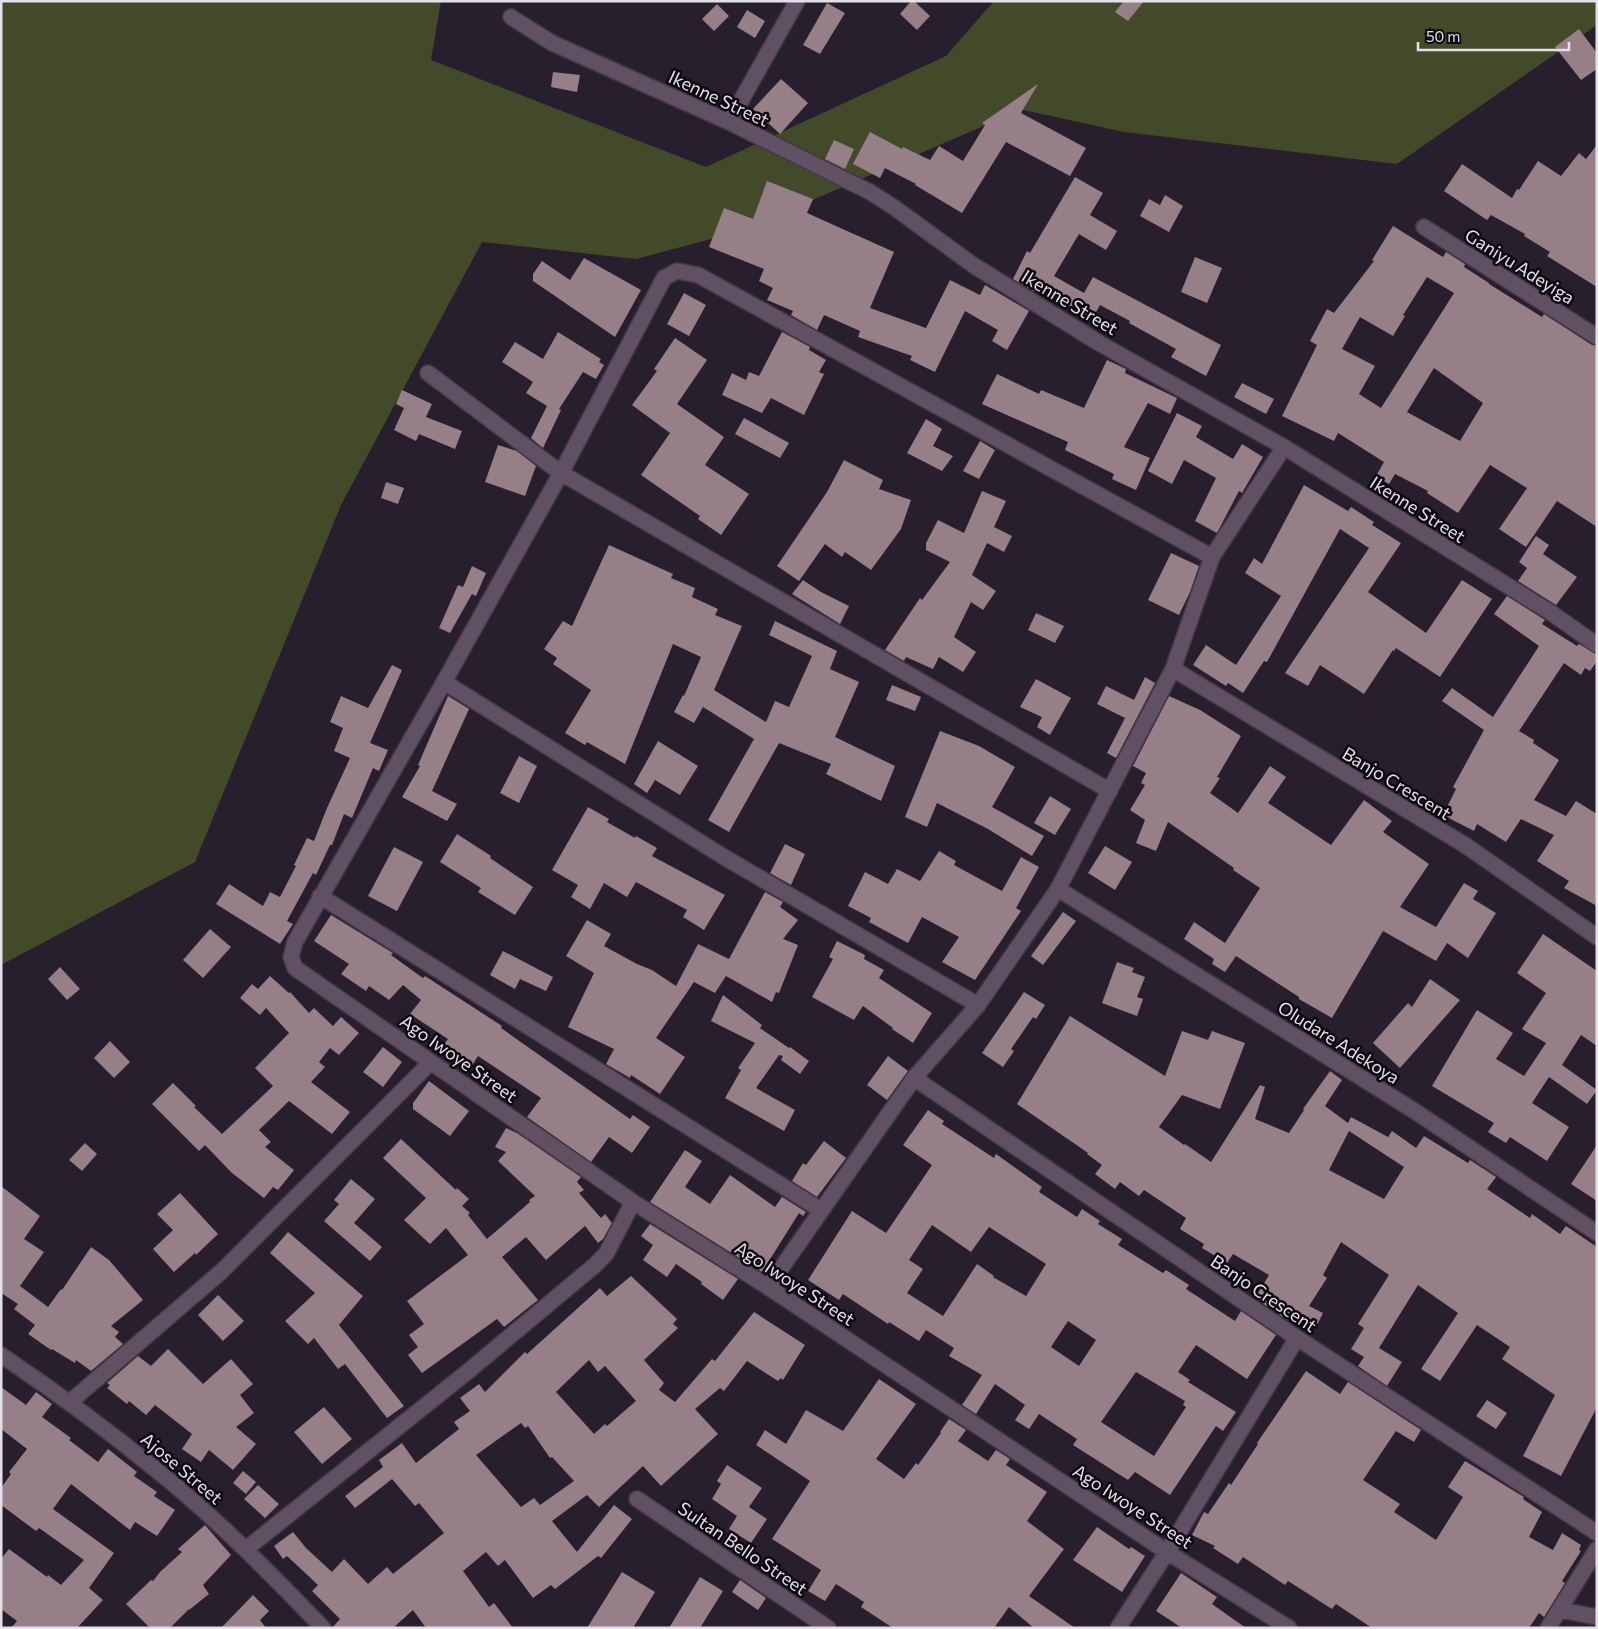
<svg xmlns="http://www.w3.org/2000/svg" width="1598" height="1629" font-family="Commissioner,sans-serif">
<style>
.green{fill:#434a2a}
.building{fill:#977f88;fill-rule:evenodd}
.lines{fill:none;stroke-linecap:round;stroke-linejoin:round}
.minor-casing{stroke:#423948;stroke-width:18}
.minor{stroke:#615063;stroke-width:15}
.labels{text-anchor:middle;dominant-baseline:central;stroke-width:5;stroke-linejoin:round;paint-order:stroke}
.street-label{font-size:18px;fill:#e5dfea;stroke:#0e0a11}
</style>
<rect width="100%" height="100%" fill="#271e2e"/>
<!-- green -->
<path class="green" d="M1 1H441L431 60 706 167 946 56 994 1H1597V25L1397 164 1124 132 1019 109 981 127 741 231 636 259 482 242 341 505 195 862 1 965Z"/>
<!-- building -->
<path class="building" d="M911 1H914L930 16 917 30 900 14Z
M1124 1H1144L1128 21 1115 12Z
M827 3 845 13 820 54 803 45Z
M717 4 729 16 714 31 702 19Z
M747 10 765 21 755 38 737 27Z
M1579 29 1597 53V69L1581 80 1555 47Z
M553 72 580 75 577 92 551 87Z
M781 79 808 103 780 134 753 109Z
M1038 84 1021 113 1086 148 1070 176 1006 142 962 213 915 185 916 184 885 168 880 178 853 164 870 132 902 149 903 147 930 160 939 146 963 161 985 125 982 123Z
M834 140 854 149 845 169 825 159Z
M1597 145V287L1547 256 1550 252 1524 236 1525 234 1491 215 1487 220 1444 191 1462 164 1512 198 1517 189 1519 190 1538 161 1561 176 1579 153 1586 159Z
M1075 177 1103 193 1090 215 1117 231 1106 250 1079 234 1054 276 1084 293 1093 277 1221 345 1206 376 1171 357 1176 349 1129 323 1130 321 1100 305 1092 319 1041 289 1038 294 1013 279 1027 251 1030 253Z
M767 181 813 199 807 213 894 252 870 308 926 328 950 280 980 295 985 285 1029 311 1007 350 992 341 998 330 965 311 935 372 910 360 912 356 858 337 860 331 824 315 817 330 791 315 793 311 767 300 773 288 759 281 764 269 709 247 724 208 753 219Z
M1165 195 1183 206 1169 232 1140 216 1149 199 1160 205Z
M1393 226 1443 257 1446 252 1465 264 1464 267 1489 283V284L1542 317 1544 314 1592 345 1597 346V527L1557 501 1526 547 1499 529 1527 488 1490 465 1458 513 1427 493 1428 491 1395 474 1389 484 1376 476 1384 462 1338 433 1334 441 1282 416 1317 345 1310 341 1327 309 1334 313 1374 261 1372 260ZM1427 277 1454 293 1381 408 1359 394 1375 366 1342 349 1360 317 1393 336 1405 316 1403 315ZM1434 368 1483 403 1460 441 1407 412Z
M1195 257 1222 268 1207 303 1181 292Z
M584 258 641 290 615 337 533 281V274L542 261 570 280Z
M684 293 706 305 689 336 667 324Z
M558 332 601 359 599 362 604 365 596 379 583 372 559 409 561 410 543 448 531 438 547 406 526 393 533 382 502 362 515 342 543 359Z
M782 332 810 347 809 350 826 360 819 372 824 374 804 415 771 398 762 413 722 395 732 373 746 380 749 372 759 376Z
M675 338 707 360 677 404 724 437 705 465 749 494 721 535 698 519 700 516 641 475 670 433 632 405 657 371 654 369Z
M1107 360 1126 369 1125 373 1177 398 1170 414 1148 403 1124 447 1150 458 1136 490 1112 479 1114 474 1065 450 1068 442 982 404 997 374 1039 394 1041 390 1084 408Z
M1242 383 1274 399 1266 414 1234 397Z
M402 390 432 404 426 417 462 431 455 449 419 434 416 441 394 430 404 408 396 404Z
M1177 413 1202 426 1196 437 1233 459 1242 444 1263 457 1242 493 1239 491 1217 533 1195 521 1216 478 1184 460 1172 484 1148 471Z
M744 418 789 443 780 458 735 434Z
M926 419 942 429 933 446 953 456 942 471 907 453Z
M980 441 995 450 979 479 963 471Z
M498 445 517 451 536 466 525 496 485 482Z
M844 460 883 480 879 489 911 500 901 529 871 570 845 552 842 557 825 544 799 581 777 566 827 492Z
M386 482 404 488 398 504 381 498Z
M1304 485 1348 511 1351 507 1374 522 1372 525 1401 543 1368 592 1426 633 1462 580 1492 599 1440 677 1396 648 1394 651 1393 650 1364 694 1320 665 1308 686 1285 673 1369 548 1340 529 1267 662 1264 661 1243 693 1228 683 1226 686 1193 665 1206 645 1236 665 1281 596 1245 573 1254 558 1262 564Z
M982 491 1006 501 994 527 1012 536 1004 552 987 543 972 575 996 591 983 610 971 602 954 637 976 652 963 672 939 657 933 669 906 657 904 661 885 650 920 598 922 600 950 562 926 550V543L938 520 964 533Z
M1536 536 1549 545 1543 554 1577 577 1556 605 1518 581 1527 568 1519 562Z
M609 545 673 574 671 578 695 588 692 597 718 609 715 615 742 626 714 690 766 722 775 701 789 707 812 656 769 635 775 621 837 651 830 669 859 682 835 737 895 766 881 801 826 774 831 764 779 743 729 832 708 820 754 739 703 707 694 723 674 712 683 695 684 696 701 657 673 644 625 764 587 742 585 745 565 733 591 690 553 664 557 658 544 649 563 621 572 626Z
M1171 553 1199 566 1190 592 1179 615 1148 600Z
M472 566 486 573 476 596 472 594 450 633 439 628 458 585 463 587Z
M803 580 821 592 849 606 840 624 792 594Z
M1507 596 1545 620 1542 624 1577 646 1579 644 1597 654V661L1590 671 1585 668 1581 675 1564 663 1519 731 1534 740 1533 743 1559 760 1534 800 1566 816 1576 801 1597 814V906L1564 888 1569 881 1537 861 1554 835 1521 819 1506 842 1477 824 1474 831 1443 815 1456 789 1453 787 1484 730 1442 701 1452 688 1493 717 1539 646 1494 614Z
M1036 613 1064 626 1055 643 1028 630Z
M392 665 402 670 370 743 388 750 379 771 373 768 352 818 344 814 332 845H330L316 875 313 873 287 921 293 924 280 944 216 904 229 884 263 906 270 892 280 897 296 866 294 865 307 838 314 841 327 808 350 758 334 751 343 728 330 722 341 696 368 708Z
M1145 677 1155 683 1116 758 1107 753 1125 718 1097 704 1106 686 1134 700Z
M1036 679 1071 698 1050 735 1037 727 1042 717 1020 707Z
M892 685 921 697 915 711 886 700Z
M448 696 469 709 432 791 457 804 447 821 402 797 420 766 418 765Z
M1169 696 1200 710 1241 736 1217 777 1220 778 1210 793 1238 813 1270 766 1286 777 1268 803 1331 845 1364 800 1392 821 1383 832 1429 864 1400 907 1436 927 1464 883 1478 891 1473 899 1496 913 1468 958 1447 943 1436 961 1383 931 1332 1018 1299 999V997L1236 956 1225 972 1212 964 1214 959 1184 939 1194 922 1225 943 1260 888 1233 870 1234 868 1168 822 1156 851 1136 843 1145 820 1130 810 1145 785 1141 783 1146 773 1133 766Z
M940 731 979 746 1015 767 992 807 1044 836 1032 856 988 829 937 803 927 827 905 817Z
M658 741 698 766 680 795 655 780 647 793 634 784Z
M519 756 537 766 519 803 500 793Z
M1050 796 1071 809 1055 835 1034 823Z
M588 807 609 819 607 822 635 838 636 836 657 848 652 856 725 895 704 930 683 917 687 910 636 882 627 897 604 883 590 909 571 897 578 885 552 870Z
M457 834 491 856 490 858 533 887 515 915 478 892 481 888 440 862Z
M785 844 805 854 791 885 770 873Z
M1105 846 1132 862 1115 890 1088 873Z
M394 847 423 862 397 911 368 896Z
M939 851 956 861 954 865 1002 891 1021 857 1039 867 1016 908 1021 911 975 980 942 962 959 937 922 917 908 943 869 922 871 918 848 906 865 872 888 884 897 869 920 881Z
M765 892 783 902 780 907 798 920 783 939 798 945 779 993 776 992 772 1002 726 976 715 993 694 982 656 1038 685 1057 660 1094 631 1075 630 1078 606 1064 614 1049 568 1027 594 973 566 956 587 920 611 934 604 946 637 964 652 970 676 986 698 944 729 959Z
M1063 912 1076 921 1043 965 1031 956Z
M331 915 393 953 391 955 423 978 425 976 502 1026 501 1028 630 1119 633 1115 650 1127 632 1153 609 1137 591 1162 527 1117 541 1098 478 1056 471 1067 442 1047 448 1039 410 1014 421 1000 403 985 389 1000 369 986 366 991 341 974 349 964 314 941Z
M210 929 231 947 203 978 183 960Z
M1543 934 1597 971V1046L1581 1035 1562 1065 1597 1090 1587 1104 1549 1077 1532 1103 1569 1127 1547 1161 1510 1137 1506 1143 1488 1132 1494 1123 1432 1086 1477 1010 1513 1033 1496 1059 1524 1076 1546 1043 1522 1029 1546 993 1517 973Z
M837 941 865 955 864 959 884 970 879 978 932 1013 913 1043 892 1029 893 1028 863 1006 854 1020 812 997 833 959 829 957Z
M503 951 553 977 546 991 520 979 515 989 490 975Z
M1117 962 1134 968 1132 972 1145 977 1137 997 1143 999 1137 1016 1102 1003Z
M60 967 80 989 67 1000 48 979Z
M270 976 289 993 290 992 309 1013 314 1008 333 1026 341 1017 359 1033 339 1055 330 1048 319 1062 325 1067 311 1082 350 1112 332 1134 289 1101 259 1130 271 1142 265 1147 294 1170 278 1190 273 1187 264 1198 232 1173 205 1145 199 1151 152 1104 173 1083 196 1106 194 1107 222 1134 273 1086 255 1068 289 1033 266 1008 260 1015 240 998 252 984 258 989Z
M1430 979 1460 1000 1400 1068 1373 1043 1408 1003 1412 1007Z
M1024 992 1045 1005 1036 1019 1033 1017 1011 1049 1014 1051 1003 1067 982 1053Z
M723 995 762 1025 760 1028 789 1048 790 1047 809 1061 800 1074 781 1060 783 1056 779 1055 756 1088 795 1110 784 1131 725 1098 741 1070 738 1068 755 1043 711 1021Z
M1070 1016 1165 1076 1182 1031 1208 1040 1212 1031 1245 1043 1220 1109 1182 1095 1159 1127 1184 1145 1185 1144 1211 1162 1260 1085 1265 1087 1255 1119 1289 1133 1304 1110 1303 1109 1330 1071 1342 1080 1325 1106 1348 1123 1351 1117 1388 1137 1392 1131 1416 1148 1424 1136 1468 1163 1470 1160 1496 1177 1487 1189 1530 1218 1532 1214 1560 1234 1566 1226 1597 1247V1407L1561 1476 1523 1456 1555 1395 1502 1359 1510 1347 1477 1325 1440 1381 1421 1369 1458 1313 1418 1285 1379 1348 1402 1362 1387 1386 1358 1366 1364 1357 1351 1349 1364 1328 1358 1324 1389 1275 1341 1242 1323 1275 1327 1278 1309 1306 1323 1313 1316 1327 1291 1313 1287 1320 1255 1298 1269 1275 1233 1254 1227 1263 1202 1248 1204 1244 1180 1229 1186 1218 1144 1190 1139 1196 1120 1182 1115 1189 1095 1174 1102 1165 1087 1154 1088 1153 1017 1104ZM1349 1131 1404 1167 1384 1199 1329 1170Z
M110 1041 130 1062 114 1078 94 1058Z
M383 1047 402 1062 383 1087 363 1072Z
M888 1056 908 1071 887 1100 867 1085Z
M429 1081 469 1111 450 1136 413 1109V1103Z
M928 1110 944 1121 942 1124 994 1158 996 1154 1042 1187 1039 1192 1077 1217 1082 1209 1100 1221 1098 1224 1122 1239 1118 1245 1163 1273 1166 1270 1189 1285 1186 1289 1235 1321 1241 1311 1276 1335 1247 1379 1196 1345 1178 1372 1190 1380 1188 1382 1236 1412 1223 1431 1216 1426 1170 1495 1135 1472 1128 1480 1073 1445 1077 1439 1039 1414 1029 1429 1015 1420 1025 1405 995 1384 976 1414 962 1405 982 1375 949 1356 954 1348 926 1330 919 1341 889 1322 888 1324 843 1294 839 1300 808 1280 852 1211 886 1233 932 1165 903 1145ZM932 1225 971 1252 989 1227 1046 1264 1026 1296 993 1277 994 1276 977 1264 943 1316 907 1293 923 1269 909 1260ZM1068 1321 1096 1340 1079 1366 1051 1347ZM1136 1372 1185 1401 1183 1405 1186 1407 1154 1456 1101 1422Z
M506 1128 517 1133 581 1177 577 1182 584 1190 579 1193 601 1218 605 1214 612 1223 603 1239 598 1243 585 1226 546 1260 526 1237 502 1257 538 1300 504 1327 497 1319 422 1373 408 1355 418 1347 409 1335 424 1324 407 1301 468 1255 446 1228 430 1244 404 1220 426 1198 383 1158 401 1139 456 1190 457 1188 469 1199 462 1206 470 1213 468 1215 487 1239 530 1202 529 1200 535 1196 498 1161 506 1152 495 1147Z
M824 1141 846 1158 817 1197 792 1181 803 1163 806 1165Z
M85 1143 97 1154 82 1171 69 1160Z
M1597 1145V1201L1571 1184Z
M685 1150 702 1161 685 1187 710 1204 730 1175 775 1207 782 1197 806 1212 803 1216 799 1213 762 1272 650 1202Z
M351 1179 375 1199 354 1223 382 1247 370 1261 324 1221 339 1204 334 1200Z
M1 1186 40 1216 24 1239 44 1252 20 1286 48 1307 61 1289 62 1290 91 1247 109 1260 143 1300 111 1326 119 1332 115 1337 123 1344 91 1371 76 1360 75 1363 52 1349 51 1350 28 1334 35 1325 14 1309 18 1304 1 1293Z
M180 1193 218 1234 196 1255 195 1253 174 1272 153 1249 173 1230 157 1214Z
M650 1224 738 1279 723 1300 701 1284 702 1282 676 1264 667 1277 643 1260 653 1245 641 1236Z
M288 1232 363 1296 339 1325 404 1406 387 1418 345 1364 338 1369 314 1338 308 1344 285 1321 315 1293 270 1253Z
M631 1276 677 1319 673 1324 678 1328 644 1360 664 1383 659 1390 675 1402 712 1359 715 1361 754 1312 805 1345 783 1380 781 1378 778 1381 747 1361 724 1391 720 1388 695 1409 718 1434 661 1486 643 1466 599 1507 587 1495 552 1521 577 1552 614 1505 632 1519 601 1558 598 1556 555 1589 551 1585 533 1598 505 1560 498 1566 486 1552 463 1571 489 1607 494 1603 513 1628H426L413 1610 393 1628H332L340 1619 312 1591 318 1585 287 1556 283 1559 274 1546 293 1532 306 1548 332 1572 344 1559 368 1584 387 1567 393 1574 444 1533 419 1503 415 1506 392 1479 355 1508 345 1496 383 1467 379 1460 402 1443 416 1463 459 1429 454 1422 470 1411 460 1398 479 1384 485 1392 525 1352 527 1354 600 1288 607 1296ZM589 1360 598 1372 605 1366 636 1401 607 1426 605 1424 594 1434 556 1392ZM521 1423 525 1428 528 1426 550 1458 552 1457 574 1481 540 1505 534 1498 521 1507 476 1455Z
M218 1295 244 1321 223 1341 198 1315Z
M168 1349 203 1384 231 1359 253 1384 240 1395 254 1413 236 1427 256 1444 233 1470 209 1450 201 1462 182 1449 192 1434 155 1405 146 1415 129 1401 127 1404 107 1388 110 1385 107 1383 138 1356 151 1366Z
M1306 1371 1340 1394 1348 1382 1421 1430 1414 1442 1396 1431 1363 1480 1400 1504 1394 1512 1436 1540 1463 1497 1448 1487 1465 1461 1524 1497 1523 1499 1542 1512 1529 1537 1553 1550 1562 1533 1581 1545 1579 1550 1581 1551 1562 1581 1565 1583 1544 1617 1539 1613 1529 1628H1372L1336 1604 1332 1609 1288 1581 1285 1585 1243 1557 1238 1564 1213 1548 1215 1546 1192 1535 1204 1512 1208 1514 1229 1483 1231 1485 1258 1444 1257 1443Z
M879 1379 916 1404 876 1459 904 1479 916 1463 918 1465 941 1433 940 1432 949 1419 966 1430 958 1441 988 1461 996 1450 1010 1459 1006 1465 1047 1492 1027 1521 1064 1549 1029 1596 1075 1628H1034L1009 1607 994 1628H893L861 1607 864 1602 836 1584 825 1601 808 1591 821 1570 772 1539 810 1481 756 1445 765 1430 786 1444 806 1410 843 1431Z
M1 1387 26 1405 36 1392 52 1404 42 1417 71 1438 69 1440 98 1462 108 1449 137 1472 134 1476 157 1492 154 1496 175 1510 157 1536 135 1522 130 1530 71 1484 53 1509 114 1553 89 1588 103 1600 77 1628H11L17 1621 1 1609V1559L9 1549 47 1577 48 1575 61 1585 84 1560 39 1528 36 1531 1 1505V1488L11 1474 9 1472 27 1449 1 1429Z
M1487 1400 1507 1413 1496 1429 1476 1416Z
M324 1407 352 1439 322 1464 294 1432Z
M727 1465 762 1488 749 1507 767 1519 751 1543 729 1529 737 1516 712 1499 721 1484 717 1481Z
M243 1471 256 1482 246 1494 233 1483Z
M258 1485 279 1504 265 1518 244 1499Z
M205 1525 231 1555 203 1585 209 1594 189 1610V1609L170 1628H150L126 1604 151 1580 153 1581 160 1572 182 1552 178 1549Z
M1097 1527 1129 1549 1131 1547 1145 1556 1122 1592 1073 1560Z
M622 1572 655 1592 633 1628H587Z
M1181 1573 1217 1597 1212 1604 1246 1628H1182L1156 1611Z
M700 1577 723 1591 700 1628H669Z
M740 1580 766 1598 758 1610 732 1592Z
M253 1595 269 1611 260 1620 266 1628H221Z"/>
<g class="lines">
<!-- minor casing -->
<g class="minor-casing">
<path id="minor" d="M511 17 552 43 729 122 870 192 895 208 973 265 1099 343 1284 447 1550 612 1597 645
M729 122 797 1
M1424 227 1597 337
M428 373 561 473 1110 791
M1212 557 698 275 677 271 664 278 561 473 444 682 295 942 291 957 295 968 633 1202 768 1287 1167 1552 1289 1628
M1173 669 1465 845 1597 937
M444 682 724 857 978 1005
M1058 889 1413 1110 1597 1233
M320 896 821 1210
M914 1078 1297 1338 1597 1533
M768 1287 914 1078 978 1005 1058 889 1173 669 1212 557 1284 447
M1 1355C56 1392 109 1431 160 1473 218 1520 271 1574 323 1628
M70 1402 222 1271 431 1062
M637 1499 828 1628
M246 1549 466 1373 594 1266 606 1254 633 1202
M1560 1610 1597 1617
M1118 1628 1167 1552 1297 1338
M1548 1628 1597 1549"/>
</g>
<!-- minor -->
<use href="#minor" class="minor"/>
</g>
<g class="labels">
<!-- street labels -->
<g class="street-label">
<text transform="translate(719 98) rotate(25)">Ikenne Street</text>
<text transform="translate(1520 266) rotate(32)">Ganiyu Adeyiga</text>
<text transform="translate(1070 302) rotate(31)">Ikenne Street</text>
<text transform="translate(1418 509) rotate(32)">Ikenne Street</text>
<text transform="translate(1397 783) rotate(31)">Banjo Crescent</text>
<text transform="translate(1339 1042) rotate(32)">Oludare Adekoya</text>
<text transform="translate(459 1058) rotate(35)">Ago Iwoye Street</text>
<text transform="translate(795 1283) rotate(33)">Ago Iwoye Street</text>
<text transform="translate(1264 1293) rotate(34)">Banjo Crescent</text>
<text transform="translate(182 1468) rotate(40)">Ajose Street</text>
<text transform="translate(1133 1506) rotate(33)">Ago Iwoye Street</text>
<text transform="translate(743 1548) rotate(34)">Sultan Bello Street</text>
</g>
</g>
<!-- border -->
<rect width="1598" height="1629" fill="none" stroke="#e5dfea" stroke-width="5"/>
<!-- scale -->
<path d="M1418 42v8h151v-8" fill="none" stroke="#e5dfea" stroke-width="2.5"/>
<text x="1426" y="42" font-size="15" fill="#e5dfea" stroke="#0e0a11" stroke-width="4" paint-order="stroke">50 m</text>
</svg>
